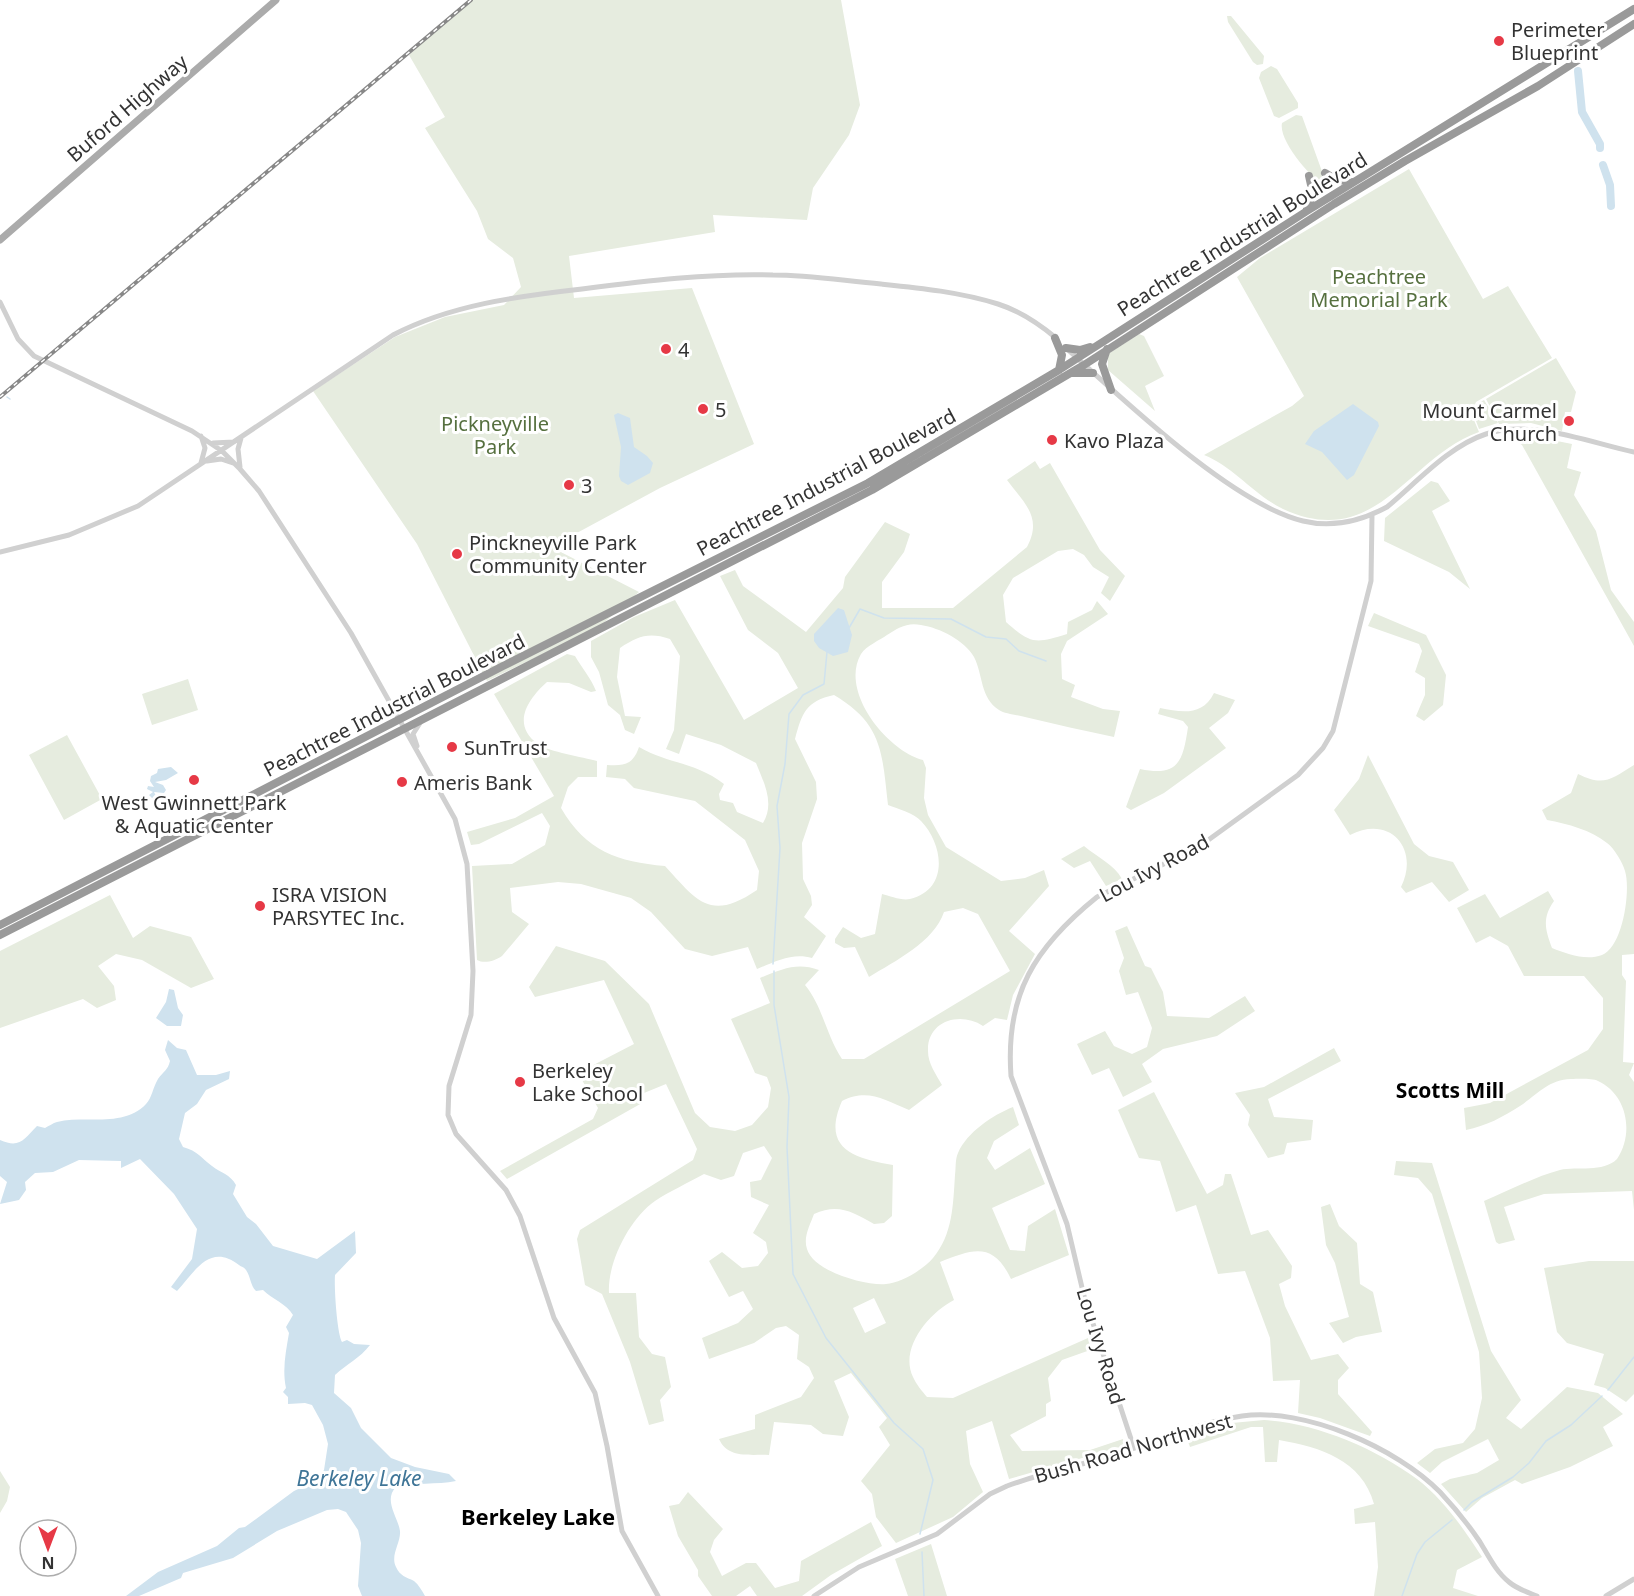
<svg xmlns="http://www.w3.org/2000/svg" width="1634" height="1596" font-family="'Noto Sans',sans-serif">
<style>
.green{fill:#e6ecdf;fill-rule:evenodd}
.water{fill:#cfe2ee}
.lines{fill:none;stroke-linecap:round;stroke-linejoin:round}
.stream{stroke:#cfe2ee;stroke-width:1.5}
.river{stroke:#cfe2ee;stroke-width:8}
.minor{stroke:#d0d0d0;stroke-width:5}
.major{stroke:#ababab;stroke-width:7}
.highway{stroke:#9a9a9a;stroke-width:8}
.rail-casing{stroke:#888;stroke-width:4}
.rail{stroke:#fff;stroke-width:1.5;stroke-dasharray:4.5;stroke-linecap:butt}
.poi-dot{fill:#e63946;stroke:#fff;stroke-width:2}
.labels{text-anchor:middle;dominant-baseline:central;stroke-width:6;stroke-linejoin:round;paint-order:stroke}
.poi-label{font-size:20px;fill:#333;stroke:#fff;text-anchor:start}
.street-label{font-size:20px;fill:#333;stroke:#fff}
.park-label{font-size:20px;fill:#56703f;stroke:#fff}
.neighbourhood-label{font-size:21px;font-weight:bold;fill:#000;stroke:#fff}
.water-label{font-size:21px;font-style:italic;fill:#3f7597;stroke:#fff}
.quarter-label{font-size:22px;font-weight:bold;fill:#000;stroke:#fff}
</style>
<rect width="100%" height="100%" fill="#fff"/>
<!-- green -->
<path class="green" d="M470 0H841L860 105 849 135 813 188 807 220 713 215 715 232 569 256 574 298 692 288 754 444 660 488 551 547 639 592 600 626 487 681 417 544 313 391 395 337 445 317 504 305 521 287 513 258 488 239 477 211 425 128 445 117 409 55Z
M1227 16H1231L1264 56 1263 64 1257 65 1253 62 1228 22Z
M1271 66 1277 69 1298 103V108L1279 118 1274 116 1259 78 1261 72Z
M1296 115 1302 116 1328 188C1313 181 1278 141 1282 123Z
M1409 169 1483 299 1508 286 1552 358 1476 402 1471 413 1479 432C1408 457 1377 552 1283 509 1254 495 1234 467 1204 455L1292 406 1304 396 1237 277 1260 258Z
M1139 334 1144 336 1164 376 1145 386 1155 411 1108 370V354Z
M1556 358 1576 392 1571 412H1565L1562 431 1531 423 1499 424 1486 399Z
M1484 400 1498 423 1479 429 1473 413 1477 404Z
M1527 435 1572 444 1567 468 1581 472 1574 495 1596 531 1611 590 1634 622V646L1522 445 1514 440V436Z
M1035 461 1040 469 1050 463 1100 550 1125 576 1110 601 1101 593 1109 577 1093 567 1084 555 1073 549 1058 551 1013 578 1003 595 1006 622C1031 644 1035 644 1067 634L1068 622 1092 610 1097 601 1108 614 1067 641 1061 654 1062 679 1075 685 1071 697 1103 709 1120 711 1114 737C1085 731 1055 724 1025 717 1018 715 1005 714 999 710 980 698 983 674 974 657 964 640 940 628 921 625 907 622 898 628 887 635 880 640 866 646 861 654 839 692 888 751 923 760L926 768 924 798 928 815 946 847 1001 881 1025 878 1044 870 1049 886 1009 931 1035 954 1013 995 1007 1020 995 1018 983 1026C960 1011 927 1021 928 1051 928 1064 936 1074 942 1085L909 1110C884 1100 868 1088 842 1101 821 1149 854 1158 893 1165L892 1216 884 1223 874 1224C853 1212 838 1203 814 1214 810 1225 803 1237 807 1249 813 1271 865 1286 886 1284 901 1283 924 1269 933 1258 953 1234 953 1205 955 1175 956 1169 955 1159 958 1153 967 1132 993 1115 1013 1107L1019 1125 994 1141 987 1158 995 1170 1030 1148 1045 1184 992 1208 1010 1250 1025 1251 1028 1226 1055 1209 1069 1255 1011 1279C993 1241 973 1249 940 1262L954 1300C929 1313 899 1348 913 1377 916 1384 922 1391 927 1397L953 1398 1088 1338 1093 1349 1062 1360 1048 1378 1051 1401 1046 1404V1416L1010 1435 1022 1451 1090 1450 1123 1439 1124 1446 1009 1479 992 1421 966 1431 970 1464 983 1492 953 1517 896 1543 876 1517 872 1494 861 1481 890 1445 879 1427 887 1418 851 1373 834 1381 849 1417 843 1436 823 1434 811 1425 774 1422 769 1455C750 1454 728 1459 719 1439L755 1429V1415L801 1397 814 1378 809 1367 797 1359 799 1335 786 1326 776 1328 754 1343 709 1359 702 1338 738 1323 753 1309 743 1291 729 1297 709 1261 722 1252 742 1268 758 1266 768 1253 766 1242 753 1233 769 1205 751 1197 750 1182 761 1180 772 1158 764 1146 743 1153 734 1176 721 1180 704 1174C688 1183 670 1191 655 1201 630 1218 607 1263 609 1293H636L639 1337 652 1354 665 1357 671 1387 660 1400 664 1421 649 1425 630 1362 602 1294 585 1285 577 1239 580 1230 693 1160 697 1149 666 1084 644 1093 642 1103 507 1179 500 1171 593 1119 598 1108 578 1073 634 1044 604 980 535 997 529 987 556 946 605 961 649 1004 695 1113 710 1127 735 1131 752 1125 768 1107 771 1088 767 1077 755 1073 731 1019 770 1003 760 978C782 969 797 962 819 970L805 985C823 1007 826 1035 842 1059H864L1010 971 978 914 963 908 944 912C934 942 895 961 869 977L855 947 844 948 835 943V939L843 927 861 938 875 934 882 894C890 896 902 901 910 899 949 890 944 845 921 821 914 813 898 809 888 805 882 753 883 724 834 695 806 701 802 713 795 739L816 782 817 799 802 843 803 879 811 896 812 905 804 917 826 936 812 958C793 952 774 962 757 969L748 947 712 956 685 949 651 912 631 898 581 884 558 882 510 888 512 912 529 924 502 956C495 961 484 964 477 960L472 866 512 864 545 845 550 826 542 813 479 844 471 845 467 832 515 818 554 796 494 694 567 654 575 656C582 668 591 678 596 691L591 692 569 683 547 682C529 698 510 724 538 744 549 752 583 757 597 761V777H578L568 787 561 808C586 851 618 862 665 866 697 901 710 922 757 890L759 871 745 840 695 801 634 788 625 779 606 777 607 765C624 766 633 765 639 747 668 764 696 762 724 784L719 794 720 800 733 803 737 812 763 823C775 803 764 783 756 763L721 745 686 734 679 754 666 749 674 730 680 656 670 639C649 632 638 636 620 648L617 677 625 716 641 717 634 734 625 730 620 715 608 705 599 672 591 657V641L634 617 675 600 744 720 798 688 778 653 748 630 720 576 735 570 743 586 806 632 843 588 845 577 885 522 910 534 904 552 882 582V608H953L1027 547C1043 517 1024 503 1007 480ZM874 1298 886 1323 865 1333 853 1308Z
M1431 481 1438 483 1450 501 1432 511 1470 589 1449 572 1384 541 1385 518Z
M1374 613 1426 635 1446 675 1443 705 1424 721 1416 716 1425 695V678L1415 672 1422 651 1419 644 1368 626Z
M188 679 198 710 152 725 142 694Z
M1214 693 1235 700 1228 713 1209 728 1226 748 1164 793 1131 810 1126 807 1140 769C1178 777 1183 762 1188 727L1183 721 1158 714 1160 708C1181 712 1202 717 1214 693Z
M67 735 102 799 64 820 29 755Z
M1368 755 1414 844 1429 856 1453 862 1469 890 1449 902 1432 882 1406 893 1401 887C1420 849 1390 814 1350 835L1334 810 1359 779Z
M1634 765V954L1622 955V975L1626 981 1623 1062 1634 1063 1629 1075 1634 1082V1210L1632 1191 1544 1194 1504 1207 1515 1240 1499 1244 1496 1242 1484 1201C1508 1191 1534 1177 1560 1170 1577 1166 1603 1173 1617 1159 1634 1134 1628 1095 1598 1081 1592 1078 1578 1079 1571 1079 1548 1080 1538 1094 1520 1106 1503 1117 1486 1126 1466 1130L1464 1108 1490 1103 1588 1050 1603 1029V998L1584 976H1524L1508 946 1490 936 1476 943 1457 908 1485 894 1500 918 1548 891 1554 901C1542 918 1545 929 1552 948 1567 954 1586 961 1602 955 1623 947 1631 890 1625 871 1623 863 1614 848 1607 843 1591 830 1568 824 1547 820L1542 810 1571 793 1578 774C1604 787 1611 779 1634 765Z
M1084 846C1098 858 1114 864 1122 879L1106 886 1090 861 1074 868 1061 859Z
M110 895 133 938 150 926 191 937 214 979 191 988 142 960 116 954 98 966 114 986 116 1000 97 1008 83 999 0 1028V951Z
M1127 926 1145 966 1151 968 1163 992 1167 1016 1209 1018 1245 996 1255 1011 1217 1036 1163 1049 1142 1064 1152 1082 1123 1097 1109 1068 1092 1075 1077 1044 1105 1031 1114 1046 1132 1054 1147 1047 1152 1028 1138 992 1126 995 1119 971 1124 958 1115 931Z
M1334 1048 1341 1061 1268 1099 1274 1117 1313 1120 1311 1140 1287 1143 1284 1154 1268 1158 1248 1125 1250 1115 1235 1093 1264 1087Z
M1154 1092 1207 1194 1223 1185 1225 1174H1231L1251 1235 1268 1230 1292 1266 1291 1278 1279 1284 1285 1306 1311 1360 1338 1354 1349 1368 1338 1380V1394L1372 1432 1370 1436 1320 1418 1298 1413 1300 1380 1273 1381 1270 1338 1245 1271 1218 1274 1196 1205 1176 1212 1160 1161 1139 1158 1118 1110Z
M1396 1161 1432 1163 1491 1351 1521 1400 1506 1418 1521 1429 1567 1387 1598 1393 1623 1414 1603 1427 1613 1446 1570 1467 1522 1484 1515 1480 1482 1498 1466 1512 1441 1484 1450 1479 1477 1473 1499 1460 1488 1439 1442 1462 1430 1473 1417 1463 1435 1449 1463 1443 1475 1429 1482 1398 1479 1352 1432 1194 1418 1178 1394 1175Z
M1330 1204 1339 1226 1357 1243 1360 1284 1373 1292 1382 1332 1356 1337 1343 1343 1329 1323 1349 1317 1335 1263 1326 1245 1321 1207Z
M1589 1261H1634V1394L1626 1402 1605 1388 1594 1385 1604 1354 1567 1343 1557 1332 1544 1268Z
M1264 1420C1316 1423 1375 1448 1417 1479 1444 1500 1464 1529 1482 1557L1457 1570 1453 1588 1478 1596H1374L1378 1567 1375 1522 1355 1524 1354 1509 1374 1504C1362 1460 1320 1447 1279 1440L1277 1462H1265L1263 1427H1251L1190 1447 1186 1436 1232 1423Z
M0 1471 10 1487 7 1501 0 1513Z
M688 1492 723 1529 714 1540 710 1552 722 1576 746 1563H756L775 1588 799 1581 801 1561 871 1522 882 1546 831 1575 802 1596H757L750 1586 736 1596H712L698 1576V1570L678 1536 669 1506 679 1504Z
M931 1544 947 1596H908L895 1559Z"/>
<!-- water -->
<path class="water" d="M1353 404 1378 422 1379 426 1354 475 1347 480 1322 452 1305 444 1314 431Z
M618 413 630 418 634 447 647 456 653 463 650 473 628 485 621 481 619 476 621 447 614 415Z
M838 608 844 610 852 635 848 652 833 656 819 648 814 641V634Z
M171 767 178 773 166 780 155 782 163 785 166 790 164 793 154 792 156 796 153 799 149 795 153 792 147 789 148 786 154 787 150 781 151 776 157 773 158 769Z
M169 989 174 990 178 1008 183 1015 181 1026H167L156 1018 166 1002Z
M168 1040 177 1048 186 1050 197 1075H216L230 1071 229 1079 206 1090 197 1104 185 1113 179 1139 183 1147C198 1151 201 1158 212 1166 221 1173 230 1174 236 1185L233 1194 247 1217 256 1224 273 1246 317 1259 355 1231 356 1253 335 1275C334 1288 337 1333 342 1342L347 1340 354 1344 370 1345C360 1358 347 1364 335 1375L334 1393 351 1408 361 1428 391 1458 415 1467 449 1474 456 1481C437 1485 414 1482 396 1487 383 1500 398 1517 400 1531 401 1543 390 1555 396 1567 400 1576 406 1577 414 1581 419 1585 422 1591 425 1596H362L358 1586 361 1543 358 1530 346 1512 338 1509 327 1510 277 1531 233 1558 183 1573 181 1578 139 1596H126L158 1572 217 1546 239 1528 245 1527 294 1491 319 1479 324 1470 328 1444 323 1425 312 1405 305 1403 288 1404V1397L283 1392 286 1388C282 1369 286 1351 289 1333L286 1327 293 1315C287 1304 272 1299 263 1290L256 1291C250 1285 251 1277 246 1270 243 1266 243 1268 239 1265 210 1243 196 1270 177 1291L171 1287 192 1259 197 1229 174 1194 140 1159 121 1168V1161L79 1160 53 1172 35 1173 25 1182 26 1190 19 1200 0 1204 7 1182 0 1176V1140C20 1149 24 1139 37 1126L45 1128C49 1126 53 1123 57 1122 85 1115 124 1128 146 1104 152 1098 153 1087 158 1079 163 1072 168 1070 170 1061L165 1050Z"/>
<g class="lines">
<!-- stream -->
<path class="stream" d="M7 397 10 399
M849 628 860 609 884 618 951 619 986 637 1006 639 1019 651 1046 661
M773 964 780 848 777 806 785 764 789 714 803 695 824 684 827 652
M774 971V1005L789 1097 787 1147 793 1274 826 1338 894 1423 923 1449 933 1480 920 1534
M1608 1390 1634 1357
M1464 1510 1472 1502 1513 1477 1529 1463 1546 1441 1571 1425 1602 1396
M922 1552 924 1596
M1402 1596 1417 1554 1425 1542 1452 1520"/>
<!-- river -->
<path class="river" d="M1578 71 1582 112 1600 144V148
M1603 165 1610 185 1611 206"/>
<!-- minor -->
<path class="minor" d="M0 302 18 339 34 356 192 431 222 451 240 469 259 491 351 633 455 819 467 864 473 971 471 1015 449 1086 448 1115 456 1134 506 1190 520 1216 554 1318 595 1393 607 1446 622 1531 658 1596
M1067 349C1123 399 1232 504 1303 521 1332 528 1361 521 1387 507 1417 482 1449 446 1486 434 1532 419 1588 442 1634 452
M201 436 205 448 201 463
M213 443 234 442
M207 461 221 459 233 463
M240 467 238 449 241 438
M0 552 69 535 138 506 393 335C450 305 519 296 582 289 645 281 709 273 773 275 809 275 845 281 881 284 920 288 960 292 998 304 1020 311 1038 323 1056 338
M417 746 413 734 420 723
M1134 1448 1084 1296 1067 1224 1011 1076C1005 994 1035 947 1097 897L1200 846 1298 775 1323 748 1333 731 1371 581 1372 515
M814 1596 859 1567 937 1534 990 1494 1007 1486C1044 1472 1083 1465 1120 1453 1161 1440 1200 1422 1242 1416 1304 1407 1397 1448 1440 1492 1454 1507 1468 1524 1480 1542 1488 1555 1496 1572 1509 1582 1517 1589 1527 1592 1537 1596
M1606 1596 1634 1579"/>
<!-- major -->
<path class="major" d="M0 240 276 0"/>
<!-- highway -->
<path class="highway" d="M1325 173 1335 179 1351 182
M1307 209 1313 194 1309 176
M1055 338 1062 355 1059 370
M1066 348 1080 350 1090 347
M1107 349 1102 364 1111 390
M1072 373H1093
M0 925 503 666 868 483 1059 370 1307 211 1634 9
M0 935 872 490 1084 365 1334 204 1405 161 1538 86 1634 24"/>
<!-- rail casing -->
<g class="rail-casing">
<path id="rail" d="M0 397 471 0"/>
</g>
<!-- rail -->
<use href="#rail" class="rail"/>
</g>
<!-- markers -->
<g class="poi-dot">
<circle cx="1499" cy="41" r="6"/>
<circle cx="666" cy="349" r="6"/>
<circle cx="703" cy="409" r="6"/>
<circle cx="1569" cy="421" r="6"/>
<circle cx="1052" cy="440" r="6"/>
<circle cx="569" cy="485" r="6"/>
<circle cx="457" cy="554" r="6"/>
<circle cx="452" cy="747" r="6"/>
<circle cx="194" cy="780" r="6"/>
<circle cx="402" cy="782" r="6"/>
<circle cx="260" cy="906" r="6"/>
<circle cx="520" cy="1082" r="6"/>
</g>
<g class="labels">
<!-- poi labels -->
<g class="poi-label">
<text x="1511" y="29">Perimeter<tspan x="1511" dy="23">Blueprint</tspan></text>
<text x="678" y="349">4</text>
<text x="715" y="409">5</text>
<text x="1557" y="410" text-anchor="end">Mount Carmel<tspan x="1557" dy="23">Church</tspan></text>
<text x="1064" y="440">Kavo Plaza</text>
<text x="581" y="485">3</text>
<text x="469" y="542">Pinckneyville Park<tspan x="469" dy="23">Community Center</tspan></text>
<text x="464" y="747">SunTrust</text>
<text x="414" y="782">Ameris Bank</text>
<text x="194" y="802" text-anchor="middle">West Gwinnett Park<tspan x="194" dy="23">&amp; Aquatic Center</tspan></text>
<text x="272" y="894">ISRA VISION<tspan x="272" dy="23">PARSYTEC Inc.</tspan></text>
<text x="532" y="1070">Berkeley<tspan x="532" dy="23">Lake School</tspan></text>
</g>
<!-- street labels -->
<g class="street-label">
<text transform="translate(127 108) rotate(-41)">Buford Highway</text>
<text transform="translate(1242 234) rotate(-32)">Peachtree Industrial Boulevard</text>
<text transform="translate(826 482) rotate(-28)">Peachtree Industrial Boulevard</text>
<text transform="translate(394 705) rotate(-27)">Peachtree Industrial Boulevard</text>
<text transform="translate(1154 868) rotate(-28)">Lou Ivy Road</text>
<text transform="translate(1101 1346) rotate(73)">Lou Ivy Road</text>
<text transform="translate(1133 1448) rotate(-16)">Bush Road Northwest</text>
</g>
<!-- park labels -->
<g class="park-label">
<text x="1379" y="276">Peachtree<tspan x="1379" dy="23">Memorial Park</tspan></text>
<text x="495" y="423">Pickneyville<tspan x="495" dy="23">Park</tspan></text>
</g>
<!-- neighbourhood labels -->
<g class="neighbourhood-label">
<text x="1450" y="1090">Scotts Mill</text>
</g>
<!-- water labels -->
<g class="water-label">
<text x="359" y="1478">Berkeley Lake</text>
</g>
<!-- quarter labels -->
<g class="quarter-label">
<text x="538" y="1516">Berkeley Lake</text>
</g>
</g>
<!-- north arrow -->
<g transform="translate(48 1548) rotate(180)"><circle r="28" fill="#ffffff" stroke="#adadad" stroke-width="1.5"/>
<path d="M0-4.5L10 22L0 15L-10 22Z" fill="#e63946"/>
<text y="-9" font-size="16" font-weight="bold" text-anchor="middle" fill="#333333">N</text>
</g>
</svg>
